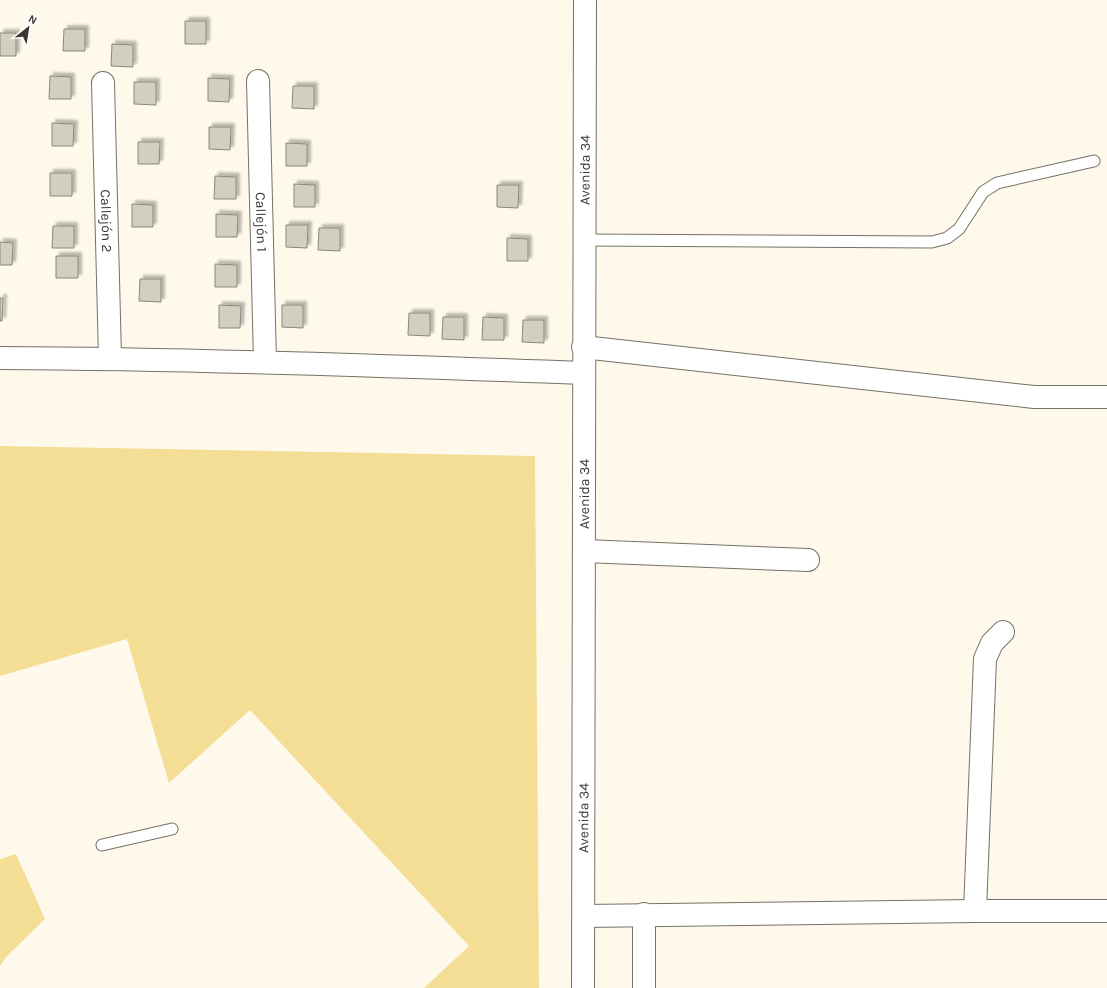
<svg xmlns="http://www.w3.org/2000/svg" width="1107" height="988" font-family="Karla,sans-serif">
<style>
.green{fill:#f4de95}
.building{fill:#d2cec0;stroke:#8a867a;filter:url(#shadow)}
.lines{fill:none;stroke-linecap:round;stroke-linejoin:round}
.lane-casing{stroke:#757165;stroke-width:13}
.street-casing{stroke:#757165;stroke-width:24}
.secondary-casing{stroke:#757165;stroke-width:24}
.lane{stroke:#fff;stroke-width:11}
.street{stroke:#fff;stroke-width:22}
.secondary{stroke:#fff;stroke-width:22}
.labels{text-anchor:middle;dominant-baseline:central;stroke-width:3;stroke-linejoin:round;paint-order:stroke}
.street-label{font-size:14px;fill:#3a3833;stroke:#fff}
</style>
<defs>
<filter id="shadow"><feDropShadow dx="3.5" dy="-3.5" stdDeviation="1" flood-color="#0004"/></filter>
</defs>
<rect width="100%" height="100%" fill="#fef9eb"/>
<!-- green -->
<path class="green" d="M0 446 535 456 539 988H424L469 946 250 710 169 783 127 639 0 676Z
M16 854 45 919 6 957 0 966V859Z"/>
<!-- building -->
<path class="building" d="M185 21H206V44H185Z
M64 29H85V51H63Z
M0 33H16V56H0Z
M112 44 133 45V67L111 66Z
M50 76 71 77V99H49Z
M208 78 230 79 229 102 208 101Z
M134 82H156V105L134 104Z
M293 86H314V109L292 108Z
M52 123 74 124 73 146H52Z
M209 127H231L230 150 209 149Z
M138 142H160L159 164H138Z
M286 143 307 144V166H286Z
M50 173H72V196H50Z
M215 176 236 177V199H214Z
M294 184 315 185V207H294Z
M497 185H519L518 208 497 207Z
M132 204 153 205V227H132Z
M216 214 238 215 237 237H216Z
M286 225H308L307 248 286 247Z
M53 226H74V248H52Z
M319 228H340V251L318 250Z
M507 238 528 239V261H507Z
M0 242 13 243 12 265H0Z
M56 256H78V278H56Z
M215 264 237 265V287H215Z
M140 279H161V302L139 301Z
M0 298H3L2 321H0Z
M219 305 241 306 240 328H219Z
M282 305H303V328L282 327Z
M409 313H430V336L408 335Z
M443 317H464V340L442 339Z
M483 317 504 318V340H482Z
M523 320H544V343L522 342Z"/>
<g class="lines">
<!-- lane casing -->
<g class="lane-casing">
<path id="lane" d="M584 240 932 242 947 238 959 229 983 192 997 183 1094 161
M102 845 172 829"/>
</g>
<!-- street casing -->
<g class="street-casing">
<g id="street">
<path id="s1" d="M258 81 265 362"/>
<path id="s2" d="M103 83 110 358"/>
<path d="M583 347 1034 397H1107"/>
<path d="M0 358C195 359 390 366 584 373"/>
<path d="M584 551 808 560"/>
<path d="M975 911 985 659 992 643 1003 632"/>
<path d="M584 916 975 911H1107"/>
<path d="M644 988V914"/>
</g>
</g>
<!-- secondary casing -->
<g class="secondary-casing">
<g id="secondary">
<path id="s3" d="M583 988 585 0"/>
</g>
</g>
<!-- lane -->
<use href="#lane" class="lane"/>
<!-- street -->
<use href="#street" class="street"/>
<!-- secondary -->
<use href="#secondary" class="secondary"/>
</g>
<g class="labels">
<!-- street labels -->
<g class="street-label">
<text stroke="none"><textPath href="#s3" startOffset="818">Avenida 34</textPath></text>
<text stroke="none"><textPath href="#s2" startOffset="138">Callejón 2</textPath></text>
<text stroke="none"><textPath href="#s1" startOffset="141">Callejón 1</textPath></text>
<text stroke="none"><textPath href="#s3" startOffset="494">Avenida 34</textPath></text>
<text stroke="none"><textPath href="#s3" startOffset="170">Avenida 34</textPath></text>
</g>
</g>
<!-- north arrow -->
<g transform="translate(28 28) rotate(30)" stroke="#ffffff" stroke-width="3" paint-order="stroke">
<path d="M0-3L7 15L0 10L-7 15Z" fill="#3a3833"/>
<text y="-6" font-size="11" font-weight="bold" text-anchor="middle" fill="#3a3833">N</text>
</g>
</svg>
